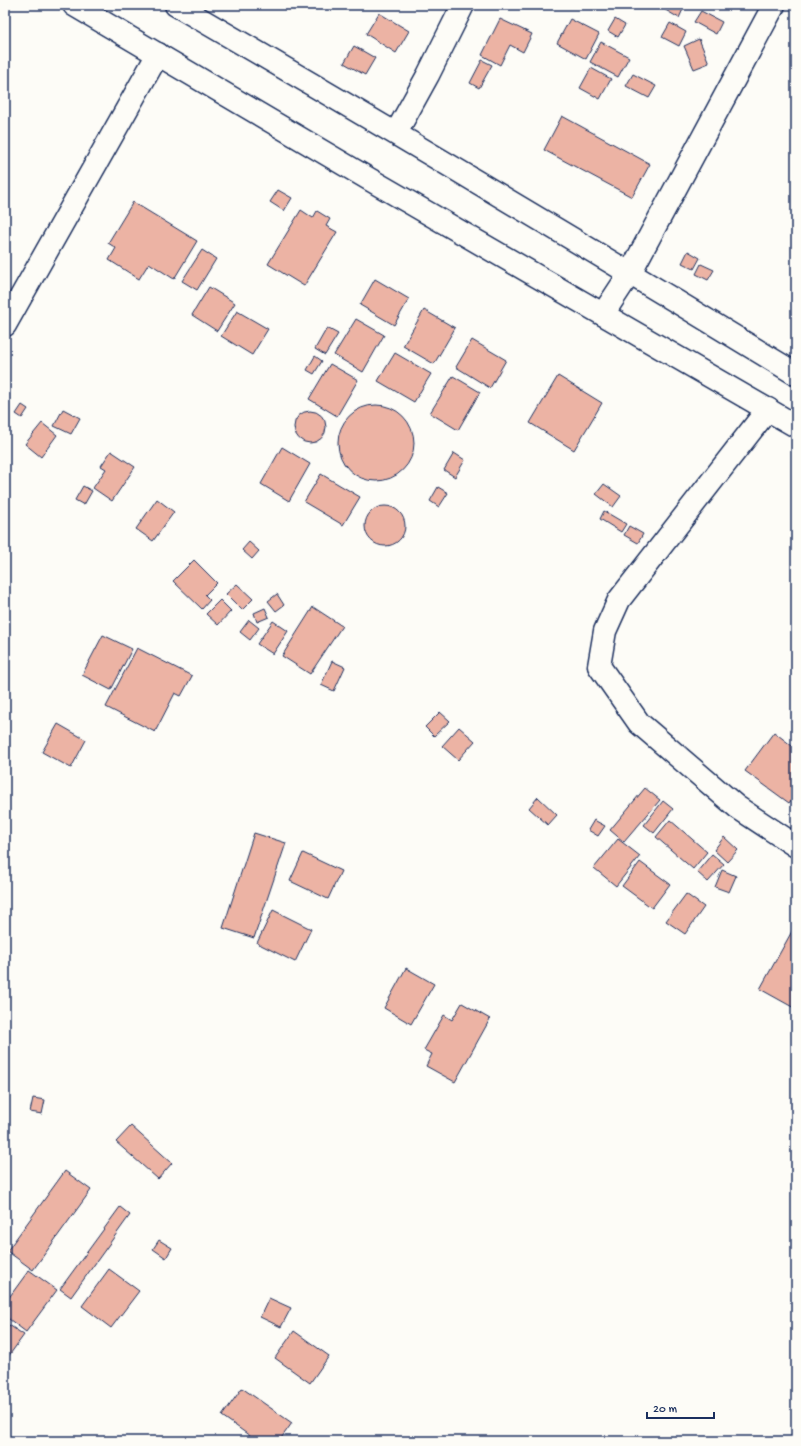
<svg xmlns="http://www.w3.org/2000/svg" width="801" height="1446" font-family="'Gochi Hand',sans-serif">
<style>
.building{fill:#ecb3a4;stroke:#1b2f5e}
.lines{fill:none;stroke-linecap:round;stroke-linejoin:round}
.minor-casing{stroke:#1b2f5e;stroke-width:25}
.highway-casing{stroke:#1b2f5e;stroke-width:25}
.minor{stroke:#fdfcf7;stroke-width:22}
.highway{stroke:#fdfcf7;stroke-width:22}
</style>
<rect width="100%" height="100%" fill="#fdfcf7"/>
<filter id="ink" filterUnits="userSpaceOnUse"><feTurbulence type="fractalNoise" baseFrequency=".025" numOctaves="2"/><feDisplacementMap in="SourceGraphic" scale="8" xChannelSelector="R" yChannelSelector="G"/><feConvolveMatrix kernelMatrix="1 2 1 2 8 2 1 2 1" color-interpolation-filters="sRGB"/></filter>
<g filter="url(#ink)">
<!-- building -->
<path class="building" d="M657 5H685L679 18Z
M701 11 722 22 716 34 694 22Z
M379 13 409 31 396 53 366 34Z
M500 19 532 34 523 52 510 45 500 65 482 55Z
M570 19 599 34 586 59 557 43Z
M615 19 625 25 618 37 608 31Z
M670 23 686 32 679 46 662 37Z
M699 39 709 63 694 69 684 46Z
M601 42 629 57 618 77 590 62Z
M354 46 375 58 365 75 344 63Z
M482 60 492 65 479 88 470 83Z
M591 68 611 79 600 99 580 88Z
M633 74 656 86 649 98 626 86Z
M562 116 650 164 632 197 544 150Z
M278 190 292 198 284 211 270 202Z
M133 202 197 241 174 279 149 263 139 279 109 260 116 248 108 243Z
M301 210 313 218 317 211 330 219 326 226 337 232 304 286 268 264Z
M202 250 216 259 197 290 182 281Z
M688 251 700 258 694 269 682 263Z
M701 264 714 270 708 280 696 274Z
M375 279 409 299 394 325 360 305Z
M209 287 235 303 217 331 192 315Z
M424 310 455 328 434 364 403 346Z
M237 311 268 329 252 355 221 336Z
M356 319 384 335 363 372 334 355Z
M327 328 338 334 325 355 315 349Z
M472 340 506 360 490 388 456 367Z
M395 353 431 374 414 402 378 381Z
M315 356 322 361 314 374 307 370Z
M330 364 358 380 337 416 309 399Z
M453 376 480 392 458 430 430 413Z
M558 376 602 403 574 450 530 423Z
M22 405 28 409 22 418 16 414Z
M338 443a38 38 0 1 1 76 0a38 38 0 1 1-76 0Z
M63 409 80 418 71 434 54 426Z
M294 427a16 16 0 1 1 32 0a16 16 0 1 1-32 0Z
M42 423 57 435 41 457 25 444Z
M282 447 310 464 289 501 261 484Z
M111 451 135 467 112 501 93 488 106 469 101 466Z
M454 453 465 460 455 477 444 470Z
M321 474 360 497 343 525 304 502Z
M604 484 621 496 613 507 596 494Z
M83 486 92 491 84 505 75 500Z
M438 487 448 493 439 507 430 501Z
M157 499 174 512 153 541 136 529Z
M365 526a20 20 0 1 1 40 0a20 20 0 1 1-40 0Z
M604 511 626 524 621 532 600 519Z
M629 526 643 534 638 543 624 535Z
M249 542 259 551 252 559 242 550Z
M194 560 217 583 205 595 210 600 202 609 173 581Z
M237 584 253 599 242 610 226 594Z
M277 594 284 605 276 611 268 601Z
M220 600 231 611 218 625 206 614Z
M313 607 342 626 310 674 282 656Z
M265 608 269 617 257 622 254 613Z
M249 620 259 628 250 640 240 632Z
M273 621 288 631 273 654 257 644Z
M103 635 132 649 111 690 82 675Z
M137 648 192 676 181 696 175 693 155 732 106 707Z
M332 661 345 667 334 691 321 685Z
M440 712 450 721 434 736 425 727Z
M58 724 86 740 71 768 42 752Z
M459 727 475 741 458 760 442 746Z
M774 732 796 749V794L789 803 745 771Z
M645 788 660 800 624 842 610 830Z
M538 797 557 815 548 825 529 808Z
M663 801 673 809 654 833 644 825Z
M594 820 605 826 598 836 588 830Z
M670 820 707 852 693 869 656 837Z
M254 833 286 843 254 938 223 928Z
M724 837 738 850 727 862 714 850Z
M618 839 640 856 616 886 594 868Z
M303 853 341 871 328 899 290 881Z
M712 854 724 864 708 882 697 872Z
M640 862 670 884 652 908 622 886Z
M722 870 736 876 729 892 715 887Z
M686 894 704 907 685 934 666 921Z
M273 910 311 929 295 962 257 943Z
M796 924V1009L760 989Z
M406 968 434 984 411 1024 384 1008Z
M462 1003 490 1019 455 1082 426 1066 432 1054 424 1050 444 1015 452 1020Z
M33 1098 45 1100 42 1114 30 1112Z
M131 1126 172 1163 158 1179 116 1142Z
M65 1171 91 1190 33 1270 7 1251Z
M120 1207 130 1215 71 1297 60 1289Z
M159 1240 172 1248 166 1258 153 1249Z
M109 1269 139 1291 111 1328 82 1306Z
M29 1270 57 1290 26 1332 5 1316V1303Z
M269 1298 291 1308 281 1327 260 1317Z
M9 1325 24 1335 5 1361V1331Z
M294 1331 329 1356 310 1383 275 1358Z
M242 1388 292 1423 279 1441H257L222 1416Z"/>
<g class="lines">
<!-- minor casing -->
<g class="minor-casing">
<path id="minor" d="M396 133 428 75 463 5
M603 314 630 273 774 5
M5 325 158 54
M768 409 619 600 605 631 599 666 639 723 737 807 796 846"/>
</g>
<!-- highway casing -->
<g class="highway-casing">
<path id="highway" d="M74 5 369 179 796 426
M176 5C384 126 591 249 796 374"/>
</g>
<!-- minor -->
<use href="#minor" class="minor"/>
<!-- highway -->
<use href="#highway" class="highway"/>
</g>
</g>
<!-- margin -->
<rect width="801" height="1446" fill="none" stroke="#fdfcf7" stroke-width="20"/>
<rect x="10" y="10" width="781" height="1426" fill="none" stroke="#1b2f5e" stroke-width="1.5" filter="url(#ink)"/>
<!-- scale -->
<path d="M647 1412v6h67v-6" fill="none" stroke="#1b2f5e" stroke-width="2"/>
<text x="653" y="1412" font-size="12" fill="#1b2f5e" stroke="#fdfcf7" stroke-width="3" paint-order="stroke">20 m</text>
</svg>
